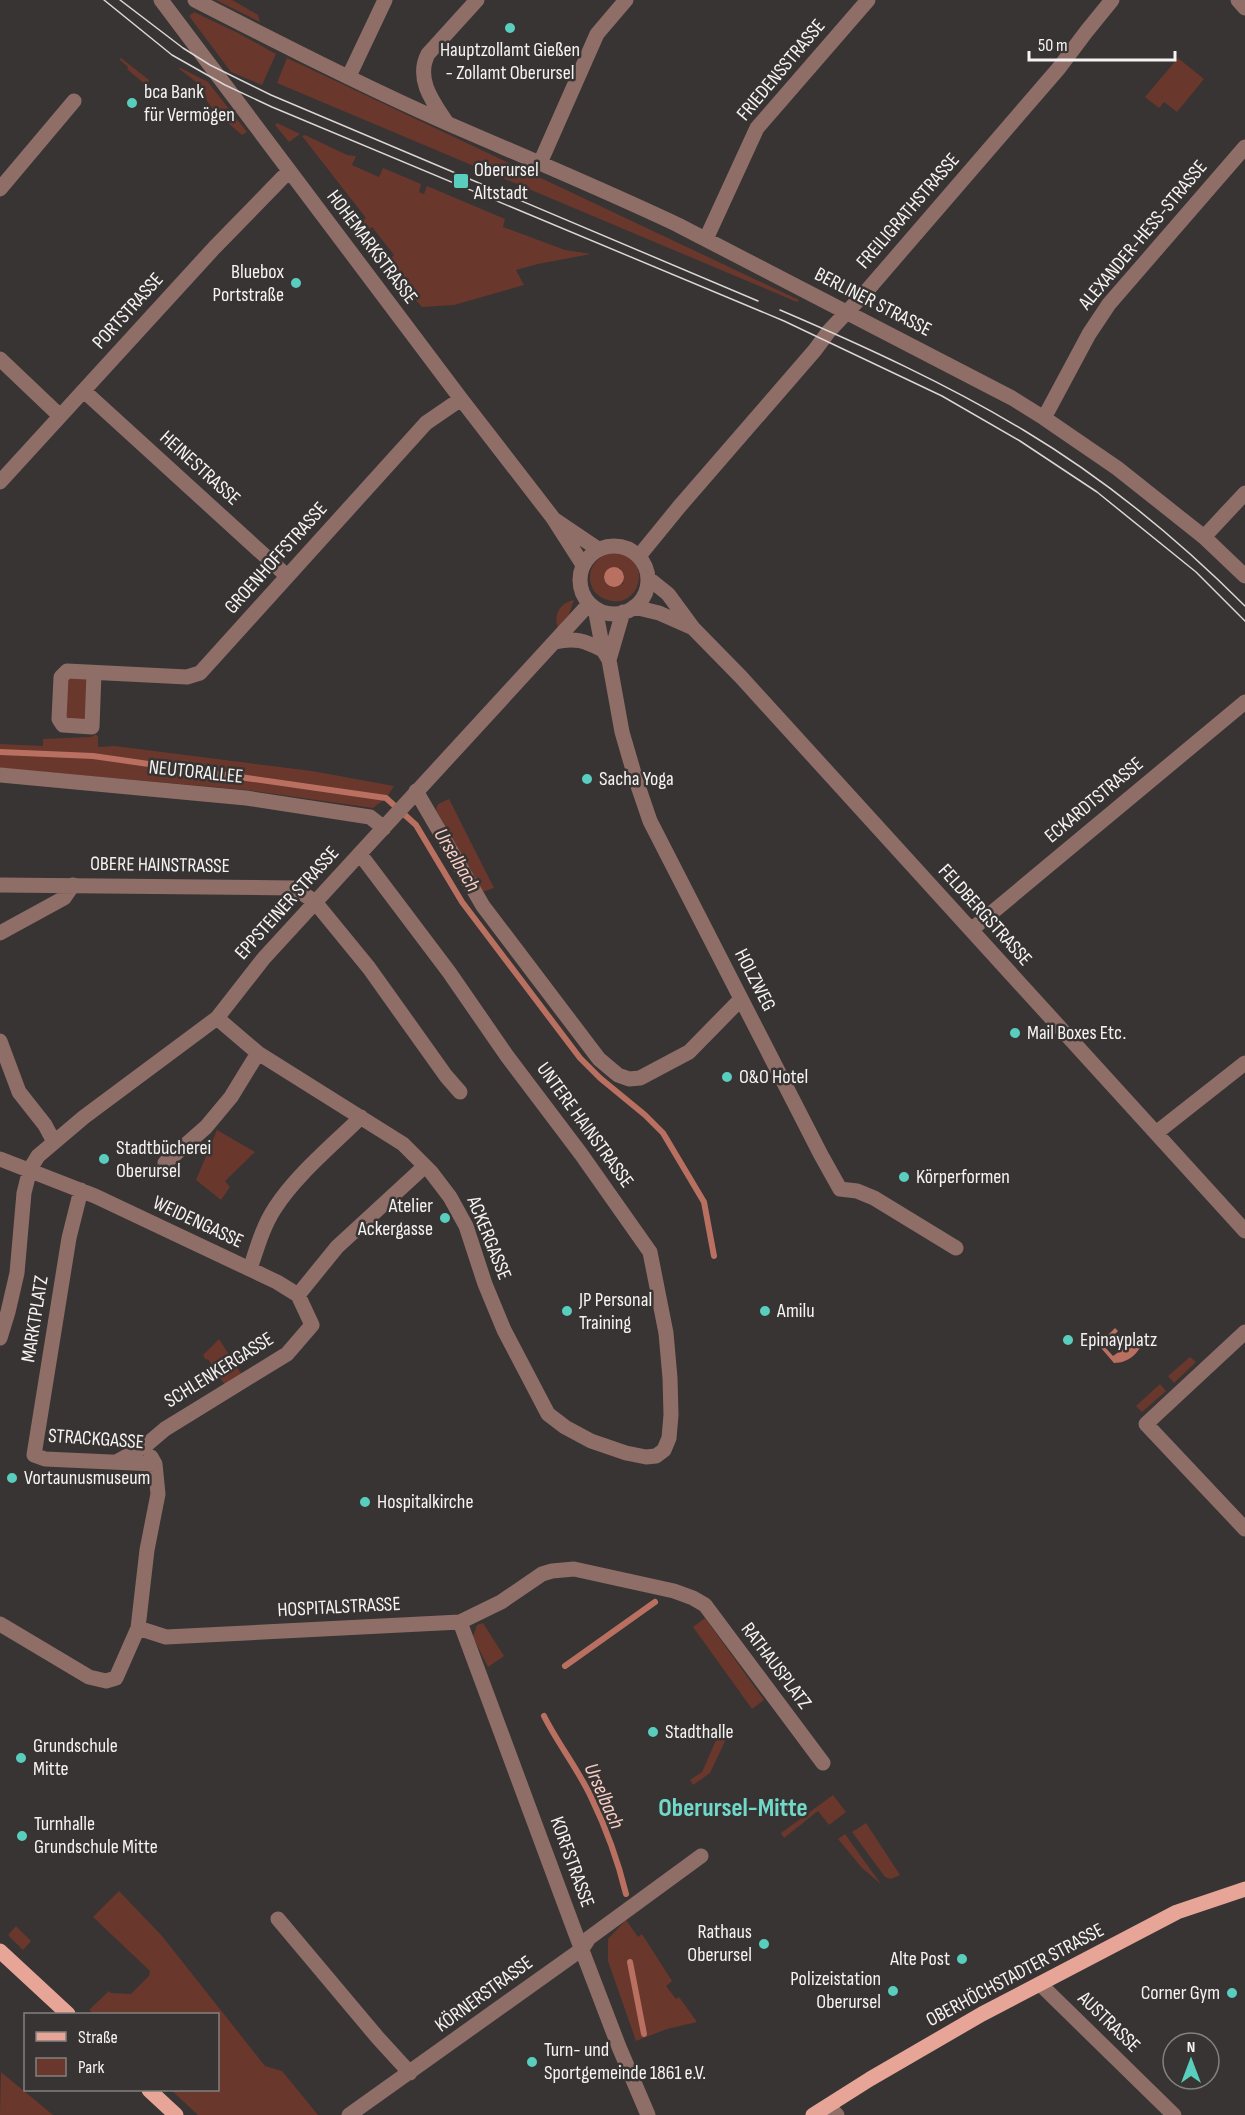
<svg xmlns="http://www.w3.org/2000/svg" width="1245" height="2115" font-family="'Sofia Sans Condensed',sans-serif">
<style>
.green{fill:#6a372d;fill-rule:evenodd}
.water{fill:#b97060}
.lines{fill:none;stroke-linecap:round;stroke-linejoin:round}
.stream{stroke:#b97060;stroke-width:6}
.minor{stroke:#8f6e67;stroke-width:15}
.major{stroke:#e7a597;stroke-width:15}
.tram{stroke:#d9d6d5;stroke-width:1.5}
.poi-dot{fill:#59cebe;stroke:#373433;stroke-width:2}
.labels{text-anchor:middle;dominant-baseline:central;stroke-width:5;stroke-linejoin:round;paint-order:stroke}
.poi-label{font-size:20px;fill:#f6f4f3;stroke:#373433;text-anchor:start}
.street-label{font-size:20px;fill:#f6f4f3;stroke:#373433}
.water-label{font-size:21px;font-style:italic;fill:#facfc6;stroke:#373433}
.district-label{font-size:26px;font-weight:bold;fill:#71d9ca;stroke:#373433}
</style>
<rect width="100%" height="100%" fill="#373433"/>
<!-- green -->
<path class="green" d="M216 0H232L258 15 260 22Z
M194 12 238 33 276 54 262 85 231 72 189 16Z
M121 58 149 80 147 86 127 69 128 67 119 59Z
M287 58 799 300 797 302 277 83Z
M1178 58 1204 79 1177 112 1164 102 1159 108 1145 97Z
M178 68H181L208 82 247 132 242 135 214 111 207 101 204 88Z
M277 123 300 134 289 142 275 125Z
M305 135 347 155 356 156 352 165 379 177 383 168 421 184 419 192 424 194 427 186 505 219 503 227 565 250 591 254 538 264 516 270 524 285 454 305 422 307 384 264 394 255 372 227 361 234 355 227 366 218 302 136Z
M613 552C657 556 639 614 605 599 600 597 594 593 592 587 585 570 597 556 613 552ZM620 568 624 574 623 584 604 581 605 573Z
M574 600 569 614 558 628C553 614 560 603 574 600Z
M69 677 88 678 87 722 67 720 65 717 66 680Z
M96 734 98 737V747L115 746 312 771 394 786 386 798 373 808 247 790 0 768V744L43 746V739L91 737Z
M449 799 494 888 482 892 436 810 438 804Z
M217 1130 255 1152 225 1181 230 1187 221 1200 196 1180Z
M219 1339 242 1375 225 1385 208 1359 206 1360 203 1355Z
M1190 1357 1196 1362 1174 1383 1168 1376Z
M1160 1384 1166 1391 1142 1412 1136 1406Z
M705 1618 764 1700 752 1709 693 1627Z
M483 1623 504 1656 488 1667 473 1637 477 1625Z
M721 1729 727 1737 710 1773 693 1785 690 1780 702 1772Z
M833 1795 846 1812 829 1825 818 1811 784 1838 781 1833Z
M866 1823 900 1875 891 1879 885 1877 852 1832Z
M845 1834 881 1884 862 1868 838 1839Z
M119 1891 162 1936 265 2066 282 2071 318 2115H198L171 2090H218V2014H94L89 2010 109 1991 111 1993 131 1994 149 1976 150 1971 93 1917Z
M626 1920 638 1937 642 1934 672 1981 666 1986 676 1999 679 1997 697 2022 667 2029 636 2041 608 1961V1939Z
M16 1926 31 1941 23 1950 8 1935Z
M1 2072 53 2115H0Z"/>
<!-- water -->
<path class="water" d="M604 577a10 10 0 1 1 20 0a10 10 0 1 1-20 0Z
M1115 1328 1118 1331 1104 1346 1113 1356 1140 1337 1145 1339C1139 1352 1130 1363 1114 1363L1101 1348 1108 1335Z"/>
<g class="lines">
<!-- stream -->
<path class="stream" d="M0 752 93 756 386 798 416 825 462 902 580 1058 600 1078 645 1115 663 1133 704 1202 714 1256
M565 1666 655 1602
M544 1716C558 1744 578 1769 591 1797 606 1828 618 1861 626 1894
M630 1962 644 2034"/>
<!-- minor -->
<path class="minor" d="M161 0 461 399 553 518 583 565
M195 0C279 43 363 86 449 124 525 157 602 189 678 225L1012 398 1044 418 1117 468 1204 537 1245 576
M1238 0 1245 8
M349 76 385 0
M447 123C433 102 415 79 428 54L477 0
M540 163 597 34 626 0
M0 189 74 101
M706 239 757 128 868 0
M0 359 60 416
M84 391 287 576
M1044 418 1089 334 1109 304 1245 147
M0 482 214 248 289 171
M555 520 598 549
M1204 537 1245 493
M580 580a34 34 0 1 1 68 0a34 34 0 1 1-68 0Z
M639 556 679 507 815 350 829 331 864 294 1059 68 1086 32 1112 0
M648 578 668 594 693 628 741 677 1245 1231
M634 607 659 613 693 628
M595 608 603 650 609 660 622 732 636 780 650 821 821 1155 840 1189 857 1191 874 1198 956 1248
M555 642C575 637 585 641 603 650
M609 660 623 612
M94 673 92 727 63 725 59 719 61 677 67 671 187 677 200 673 426 423 461 399
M0 775 246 798 370 817 384 828
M416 791 483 906 599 1059 618 1075 629 1079 640 1078 689 1052 741 999
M0 885 295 888 315 902 369 968 446 1076 460 1092
M971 930 1245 702
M0 933 64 898 73 885
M217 1018 258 1053 403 1144 431 1172 450 1197 466 1226 485 1284 504 1330 548 1414 565 1427 591 1441 626 1453 646 1457 656 1456 664 1450 669 1438 671 1415 670 1378 666 1333 650 1252 581 1154 507 1056 449 972 360 854
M0 1041 19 1092 45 1125 54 1142
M1156 1133 1245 1063
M0 1159 95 1196 277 1282 298 1295 312 1325 287 1354 165 1429 145 1446 118 1461
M165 1163 206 1127 231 1097 258 1053
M81 1190 69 1238 34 1455 45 1459 155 1464
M250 1269C257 1248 263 1226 275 1208 296 1175 333 1145 361 1117
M298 1295 337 1247 425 1166
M1245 1332 1146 1424 1245 1529
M0 1338 8 1312 17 1273 24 1193 30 1169 38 1156 84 1117 217 1018 264 958 589 604
M460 1622 575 1932 619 2047 648 2115
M0 1624 89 1677 106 1681 116 1678 138 1628 147 1550 158 1494 155 1464 151 1457
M138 1628 166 1637 460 1622 501 1602 542 1574 552 1571 574 1569 674 1591 693 1598 705 1605 823 1763
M278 1919 378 2038 410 2073
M1040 1984 1174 2115
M828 2106 837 2115
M349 2115 582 1949 589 1938 701 1856"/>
<!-- major -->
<path class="major" d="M0 1951 68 2014
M149 2090 176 2115
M813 2115 870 2079 982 2014 1177 1912 1245 1889"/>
<!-- tram -->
<path class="tram" d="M104 0 172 55 225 85 272 107 784 321 942 396 1020 441 1097 492 1196 572 1245 621
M120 0 183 48 210 65 271 95 758 301
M780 310C864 346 947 384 1025 431 1105 479 1179 540 1245 606"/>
</g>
<!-- markers -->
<g class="poi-dot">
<circle cx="510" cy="28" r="6"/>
<circle cx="132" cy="103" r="6"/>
<rect x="453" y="173" width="16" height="16" rx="3"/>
<circle cx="296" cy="283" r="6"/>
<circle cx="587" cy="779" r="6"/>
<circle cx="1015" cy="1033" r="6"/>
<circle cx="727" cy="1077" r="6"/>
<circle cx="104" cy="1159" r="6"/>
<circle cx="904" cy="1177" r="6"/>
<circle cx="445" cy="1218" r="6"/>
<circle cx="567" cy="1311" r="6"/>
<circle cx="765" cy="1311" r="6"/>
<circle cx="1068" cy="1340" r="6"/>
<circle cx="12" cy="1478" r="6"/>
<circle cx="365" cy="1502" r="6"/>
<circle cx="653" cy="1732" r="6"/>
<circle cx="21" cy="1758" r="6"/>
<circle cx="22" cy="1836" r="6"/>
<circle cx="764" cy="1944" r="6"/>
<circle cx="962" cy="1959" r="6"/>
<circle cx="893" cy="1991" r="6"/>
<circle cx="1232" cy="1993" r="6"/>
<circle cx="532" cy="2062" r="6"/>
</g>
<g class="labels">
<!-- poi labels -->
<g class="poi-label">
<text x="510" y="50" text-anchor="middle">Hauptzollamt Gießen<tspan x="510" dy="23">- Zollamt Oberursel</tspan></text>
<text x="144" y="92">bca Bank<tspan x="144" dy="23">für Vermögen</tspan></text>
<text x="474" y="170">Oberursel<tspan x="474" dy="23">Altstadt</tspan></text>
<text x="284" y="272" text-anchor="end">Bluebox<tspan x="284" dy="23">Portstraße</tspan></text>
<text x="599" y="779">Sacha Yoga</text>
<text x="1027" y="1033">Mail Boxes Etc.</text>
<text x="739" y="1077">O&amp;O Hotel</text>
<text x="116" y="1148">Stadtbücherei<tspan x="116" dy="23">Oberursel</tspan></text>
<text x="916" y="1177">Körperformen</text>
<text x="433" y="1206" text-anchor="end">Atelier<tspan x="433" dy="23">Ackergasse</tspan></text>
<text x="579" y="1300">JP Personal<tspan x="579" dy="23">Training</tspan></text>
<text x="777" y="1311">Amilu</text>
<text x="1080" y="1340">Epinayplatz</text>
<text x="24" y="1478">Vortaunusmuseum</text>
<text x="377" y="1502">Hospitalkirche</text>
<text x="665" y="1732">Stadthalle</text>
<text x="33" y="1746">Grundschule<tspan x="33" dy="23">Mitte</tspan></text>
<text x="34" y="1824">Turnhalle<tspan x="34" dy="23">Grundschule Mitte</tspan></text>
<text x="752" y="1932" text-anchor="end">Rathaus<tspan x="752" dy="23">Oberursel</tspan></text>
<text x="950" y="1959" text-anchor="end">Alte Post</text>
<text x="881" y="1979" text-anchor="end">Polizeistation<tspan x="881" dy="23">Oberursel</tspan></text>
<text x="1220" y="1993" text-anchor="end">Corner Gym</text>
<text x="544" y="2050">Turn- und<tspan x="544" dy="23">Sportgemeinde 1861 e.V.</tspan></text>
</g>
<!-- street labels -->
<g class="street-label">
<text transform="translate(781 70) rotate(-50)">FRIEDENSSTRASSE</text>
<text transform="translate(908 211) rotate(-49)">FREILIGRATHSTRASSE</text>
<text transform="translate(1143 235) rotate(-50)">ALEXANDER-HESS-STRASSE</text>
<text transform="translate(372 247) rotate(53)">HOHEMARKSTRASSE</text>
<text transform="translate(873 302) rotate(27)">BERLINER STRASSE</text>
<text transform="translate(128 311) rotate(-48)">PORTSTRASSE</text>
<text transform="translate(200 468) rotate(42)">HEINESTRASSE</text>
<text transform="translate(276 558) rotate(-48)">GROENHOFFSTRASSE</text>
<text transform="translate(196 772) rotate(6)">NEUTORALLEE</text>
<text transform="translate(1094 800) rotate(-40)">ECKARDTSTRASSE</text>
<text transform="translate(160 865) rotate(1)">OBERE HAINSTRASSE</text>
<text transform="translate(287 903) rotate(-48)">EPPSTEINER STRASSE</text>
<text transform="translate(985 915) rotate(48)">FELDBERGSTRASSE</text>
<text transform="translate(755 980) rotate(63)">HOLZWEG</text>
<text transform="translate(585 1125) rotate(54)">UNTERE HAINSTRASSE</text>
<text transform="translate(198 1222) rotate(25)">WEIDENGASSE</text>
<text transform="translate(489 1238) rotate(68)">ACKERGASSE</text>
<text transform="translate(35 1319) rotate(-81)">MARKTPLATZ</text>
<text transform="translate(219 1370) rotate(-32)">SCHLENKERGASSE</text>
<text transform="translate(96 1439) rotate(4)">STRACKGASSE</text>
<text transform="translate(339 1607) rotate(-3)">HOSPITALSTRASSE</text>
<text transform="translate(776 1666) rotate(53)">RATHAUSPLATZ</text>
<text transform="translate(572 1862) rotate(70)">KORFSTRASSE</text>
<text transform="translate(1015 1975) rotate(-28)">OBERHÖCHSTADTER STRASSE</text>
<text transform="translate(484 1994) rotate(-36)">KÖRNERSTRASSE</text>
<text transform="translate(1109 2022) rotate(44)">AUSTRASSE</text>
</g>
<!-- water labels -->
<g class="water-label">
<text transform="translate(457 860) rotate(59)">Urselbach</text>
<text transform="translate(604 1796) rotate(66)">Urselbach</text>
</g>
<!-- district labels -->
<g class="district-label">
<text x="733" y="1808">Oberursel-Mitte</text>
</g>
</g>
<!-- legend -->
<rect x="24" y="2013" width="195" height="78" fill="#373433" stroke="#838180" stroke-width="1.5"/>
<rect x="36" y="2032" width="30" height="9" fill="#e7a597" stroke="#838180" stroke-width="1.5"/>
<text x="78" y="2043" font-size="18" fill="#f6f4f3">Straße</text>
<rect x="36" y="2058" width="30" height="18" fill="#6a372d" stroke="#838180" stroke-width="1.5"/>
<text x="78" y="2073" font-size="18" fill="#f6f4f3">Park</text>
<!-- north arrow -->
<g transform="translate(1191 2061)"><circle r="28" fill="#373433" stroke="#838180" stroke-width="1.5"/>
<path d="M0-4.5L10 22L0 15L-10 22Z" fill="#59cebe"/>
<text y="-9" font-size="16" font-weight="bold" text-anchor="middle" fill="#f6f4f3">N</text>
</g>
<!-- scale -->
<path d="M1029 51v9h146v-9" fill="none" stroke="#f6f4f3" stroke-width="3"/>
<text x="1038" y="51" font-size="18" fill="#f6f4f3" stroke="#373433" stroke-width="4.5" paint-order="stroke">50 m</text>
</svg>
